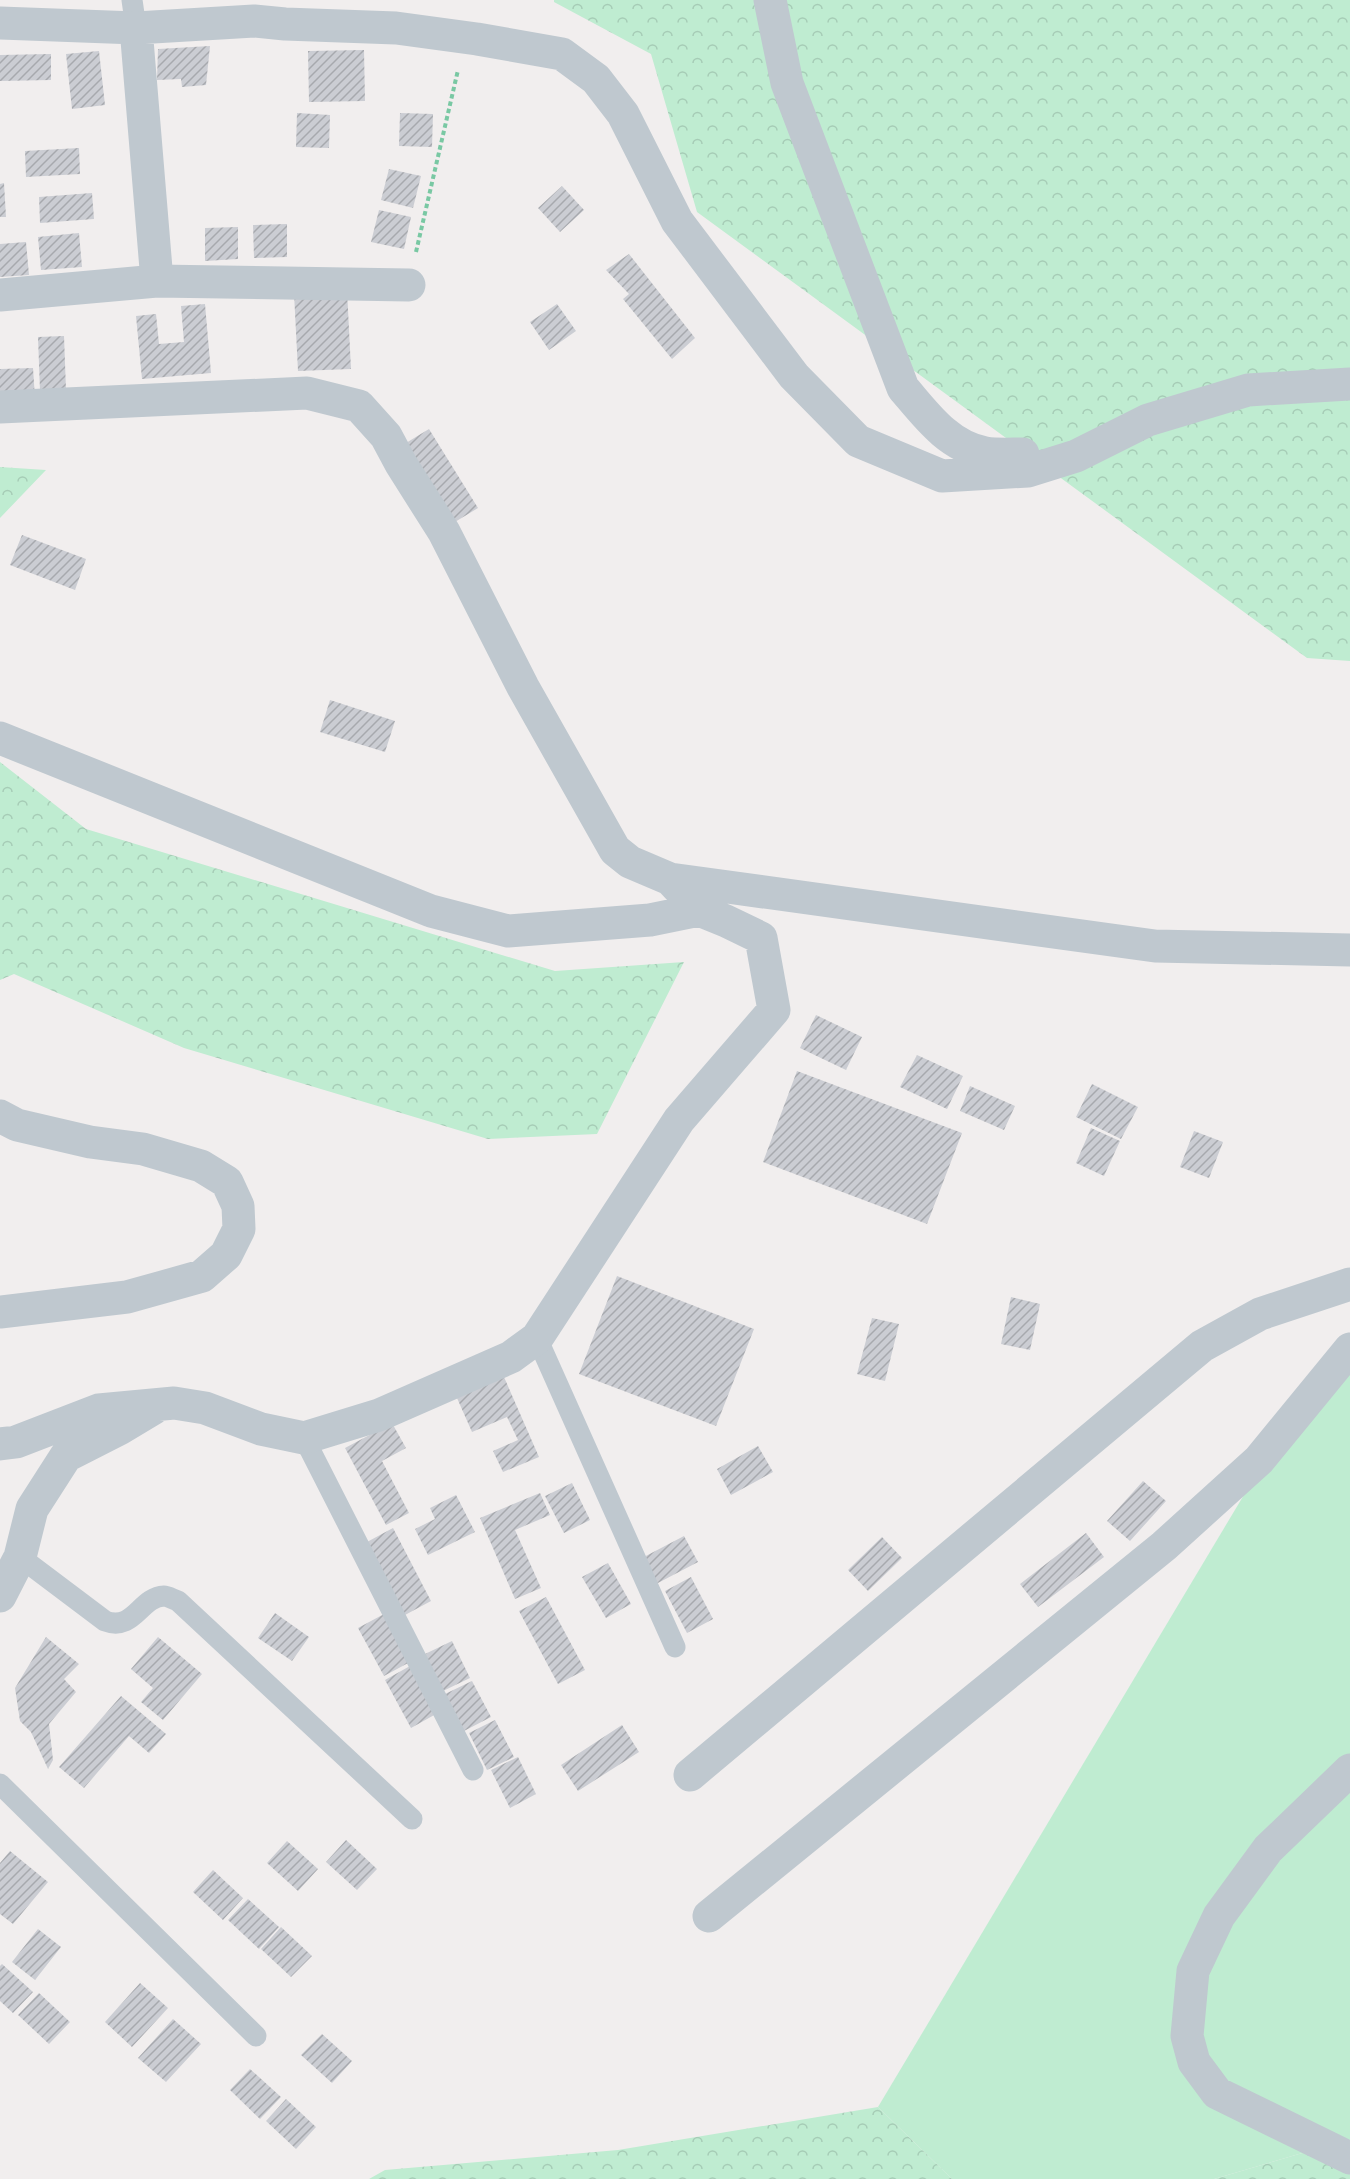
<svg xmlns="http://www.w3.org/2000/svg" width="1350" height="2179" font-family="'Sofia Sans Condensed',sans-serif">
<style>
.grass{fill:#bfecd1}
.forest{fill:url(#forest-crowns)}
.building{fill:url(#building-hatch)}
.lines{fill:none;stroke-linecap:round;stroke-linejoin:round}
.path{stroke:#79c8a3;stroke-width:4;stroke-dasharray:4.5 3;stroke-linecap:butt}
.lane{stroke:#bfc8cf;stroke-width:21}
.street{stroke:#bfc8cf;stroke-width:33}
</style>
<defs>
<pattern id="forest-crowns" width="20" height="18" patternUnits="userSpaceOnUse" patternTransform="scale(1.5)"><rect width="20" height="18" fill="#bfecd1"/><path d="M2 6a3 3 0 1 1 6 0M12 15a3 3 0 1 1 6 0" fill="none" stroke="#a6ccb6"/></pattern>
<pattern id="building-hatch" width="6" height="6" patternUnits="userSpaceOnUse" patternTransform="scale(1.5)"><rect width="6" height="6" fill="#cbcdd3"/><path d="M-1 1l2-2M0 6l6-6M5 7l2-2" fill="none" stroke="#a7a9ae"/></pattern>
</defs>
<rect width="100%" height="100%" fill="#f1eeee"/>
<!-- grass -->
<path class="grass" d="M1350 1358V2139L1214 2179H952L878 2107 1318 1371Z"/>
<!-- forest -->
<path class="forest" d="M554 0H1350V661L1307 658 697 212 651 54 554 2Z
M0 467 46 470 0 518Z
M0 762 86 829 555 971 684 962 597 1134 488 1139 184 1048 14 974 0 980Z
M878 2107 952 2179H369L385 2170 618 2150Z
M1350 2139V2179H1214Z"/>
<!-- building -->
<path class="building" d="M210 46 206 85 182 87 181 79 157 80 158 49Z
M364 50 365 101 309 102 308 51Z
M99 51 105 105 72 109 66 54Z
M51 54V80L0 81V55Z
M297 113 330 115 329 148 296 147Z
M400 113 433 114 432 147 399 146Z
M79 148 80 174 26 177 25 151Z
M389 169 421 176 413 208 381 200Z
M4 183 6 217H0V184Z
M562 186 584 210 560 232 538 208Z
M92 193 94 219 40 223 39 197Z
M379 210 411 217 404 249 371 242Z
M287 224V257L254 258 253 225Z
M238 227V259L205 261V228Z
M79 233 82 267 41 270 38 237Z
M26 242 29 275 0 277V244Z
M629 254 695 338 672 359 623 299 629 294 606 270Z
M347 290 351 369 298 371 294 293Z
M205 304 211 373 142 379 136 316 156 314 159 344 184 342 181 306Z
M557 304 576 331 549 350 530 322Z
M64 336 66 390 40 391 38 337Z
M33 368 35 398 0 399V369Z
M429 429 478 508 450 525 401 446Z
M22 535 86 559 75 590 10 565Z
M330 700 395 721 385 752 320 732Z
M816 1015 862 1037 846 1070 800 1048Z
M917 1055 963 1076 947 1109 900 1087Z
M797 1071 962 1133 927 1224 763 1162Z
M1092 1084 1138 1107 1121 1139 1076 1117Z
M970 1086 1015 1106 1004 1130 960 1111Z
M1091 1128 1120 1141 1104 1176 1076 1163Z
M1194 1131 1223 1142 1209 1178 1180 1167Z
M617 1276 754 1329 716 1426 579 1374Z
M1011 1297 1040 1304 1030 1350 1001 1344Z
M872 1318 899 1324 885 1381 857 1374Z
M504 1377 539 1457 503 1472 493 1451 518 1440 507 1417 472 1432 457 1398Z
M392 1423 406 1448 382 1461 409 1513 386 1525 345 1448Z
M758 1446 773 1472 731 1495 717 1469Z
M1143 1481 1166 1501 1130 1541 1107 1521Z
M572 1483 590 1520 564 1533 545 1496Z
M540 1493 550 1515 515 1530 541 1588 515 1599 480 1518Z
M456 1495 475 1532 428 1555 415 1529 435 1519 430 1508Z
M393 1528 431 1601 405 1615 367 1542Z
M1086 1533 1104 1557 1038 1607 1020 1584Z
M684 1536 698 1562 656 1584 642 1558Z
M882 1537 902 1558 868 1591 848 1570Z
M608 1563 631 1604 606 1618 582 1577Z
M691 1577 713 1619 687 1633 665 1591Z
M546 1597 585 1670 558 1684 519 1611Z
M275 1613 309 1637 292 1661 258 1638Z
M384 1614 410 1662 384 1676 358 1628Z
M46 1637 79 1664 64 1679 76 1692 49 1724 53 1760 48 1769 31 1732 20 1721 15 1688Z
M158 1637 202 1674 163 1720 141 1702 153 1688 131 1669Z
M452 1641 470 1678 443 1691 425 1654Z
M410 1666 436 1714 411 1728 385 1680Z
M472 1681 491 1717 464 1731 445 1694Z
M121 1696 166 1734 149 1753 129 1736 84 1788 59 1767Z
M495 1720 514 1757 487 1770 469 1733Z
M622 1725 639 1752 578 1791 561 1765Z
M518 1757 536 1794 510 1808 491 1770Z
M346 1840 377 1869 357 1890 326 1862Z
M287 1841 318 1869 298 1891 267 1863Z
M10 1851 48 1882 13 1924 0 1914V1863Z
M213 1870 243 1898 223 1920 193 1892Z
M248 1899 279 1927 259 1949 228 1920Z
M281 1927 312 1956 291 1977 261 1949Z
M38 1929 61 1947 35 1980 12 1962Z
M2 1964 33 1992 13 2013 0 2001V1966Z
M140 1983 168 2008 132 2047 105 2022Z
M39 1993 70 2022 49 2044 18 2015Z
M173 2019 201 2044 166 2082 138 2058Z
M322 2034 352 2061 332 2083 301 2055Z
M250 2069 281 2097 260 2119 230 2090Z
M286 2099 316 2127 296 2149 266 2121Z"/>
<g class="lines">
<!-- path -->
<path class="path" d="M416 252 458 70"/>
<!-- lane -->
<path class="lane" d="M132 0 136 28
M537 1338 675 1647
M304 1438 473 1770
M20 1557 105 1621C134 1632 140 1597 164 1596 168 1596 174 1600 178 1601L412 1819
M0 1784 256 2036"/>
<!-- street -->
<path class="street" d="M770 0 787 83 903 388C926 415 948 446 985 453 997 455 1011 454 1023 454
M0 23 136 28 254 21 285 24 396 28 477 39 562 54 596 79 623 114 677 221 794 376 858 441 942 476 1028 471 1076 456 1148 420 1248 390 1350 384
M136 28 157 281
M0 295 157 281 409 285
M0 407 307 393 359 406 386 436 401 464 444 532 523 687 615 850 630 862 670 879 699 910 726 921 761 938 774 1010 679 1120 537 1338 511 1357 379 1415 304 1438 261 1429 205 1408 174 1403 99 1410 16 1442 0 1444
M0 738 431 911 508 931 650 920 699 910
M670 879 1155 946 1350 950
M0 1116 17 1125 90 1142 143 1149 201 1166 227 1182 238 1206 239 1229 226 1255 202 1276 127 1297 0 1312
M0 1596 20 1557 32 1509 66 1456 119 1429 154 1408
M1350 1770 1268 1849 1219 1916 1193 1971 1187 2036 1194 2062 1217 2093 1350 2158
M690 1775 1202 1346 1260 1314 1350 1284
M709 1916 1164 1546 1259 1460 1350 1349"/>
</g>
</svg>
